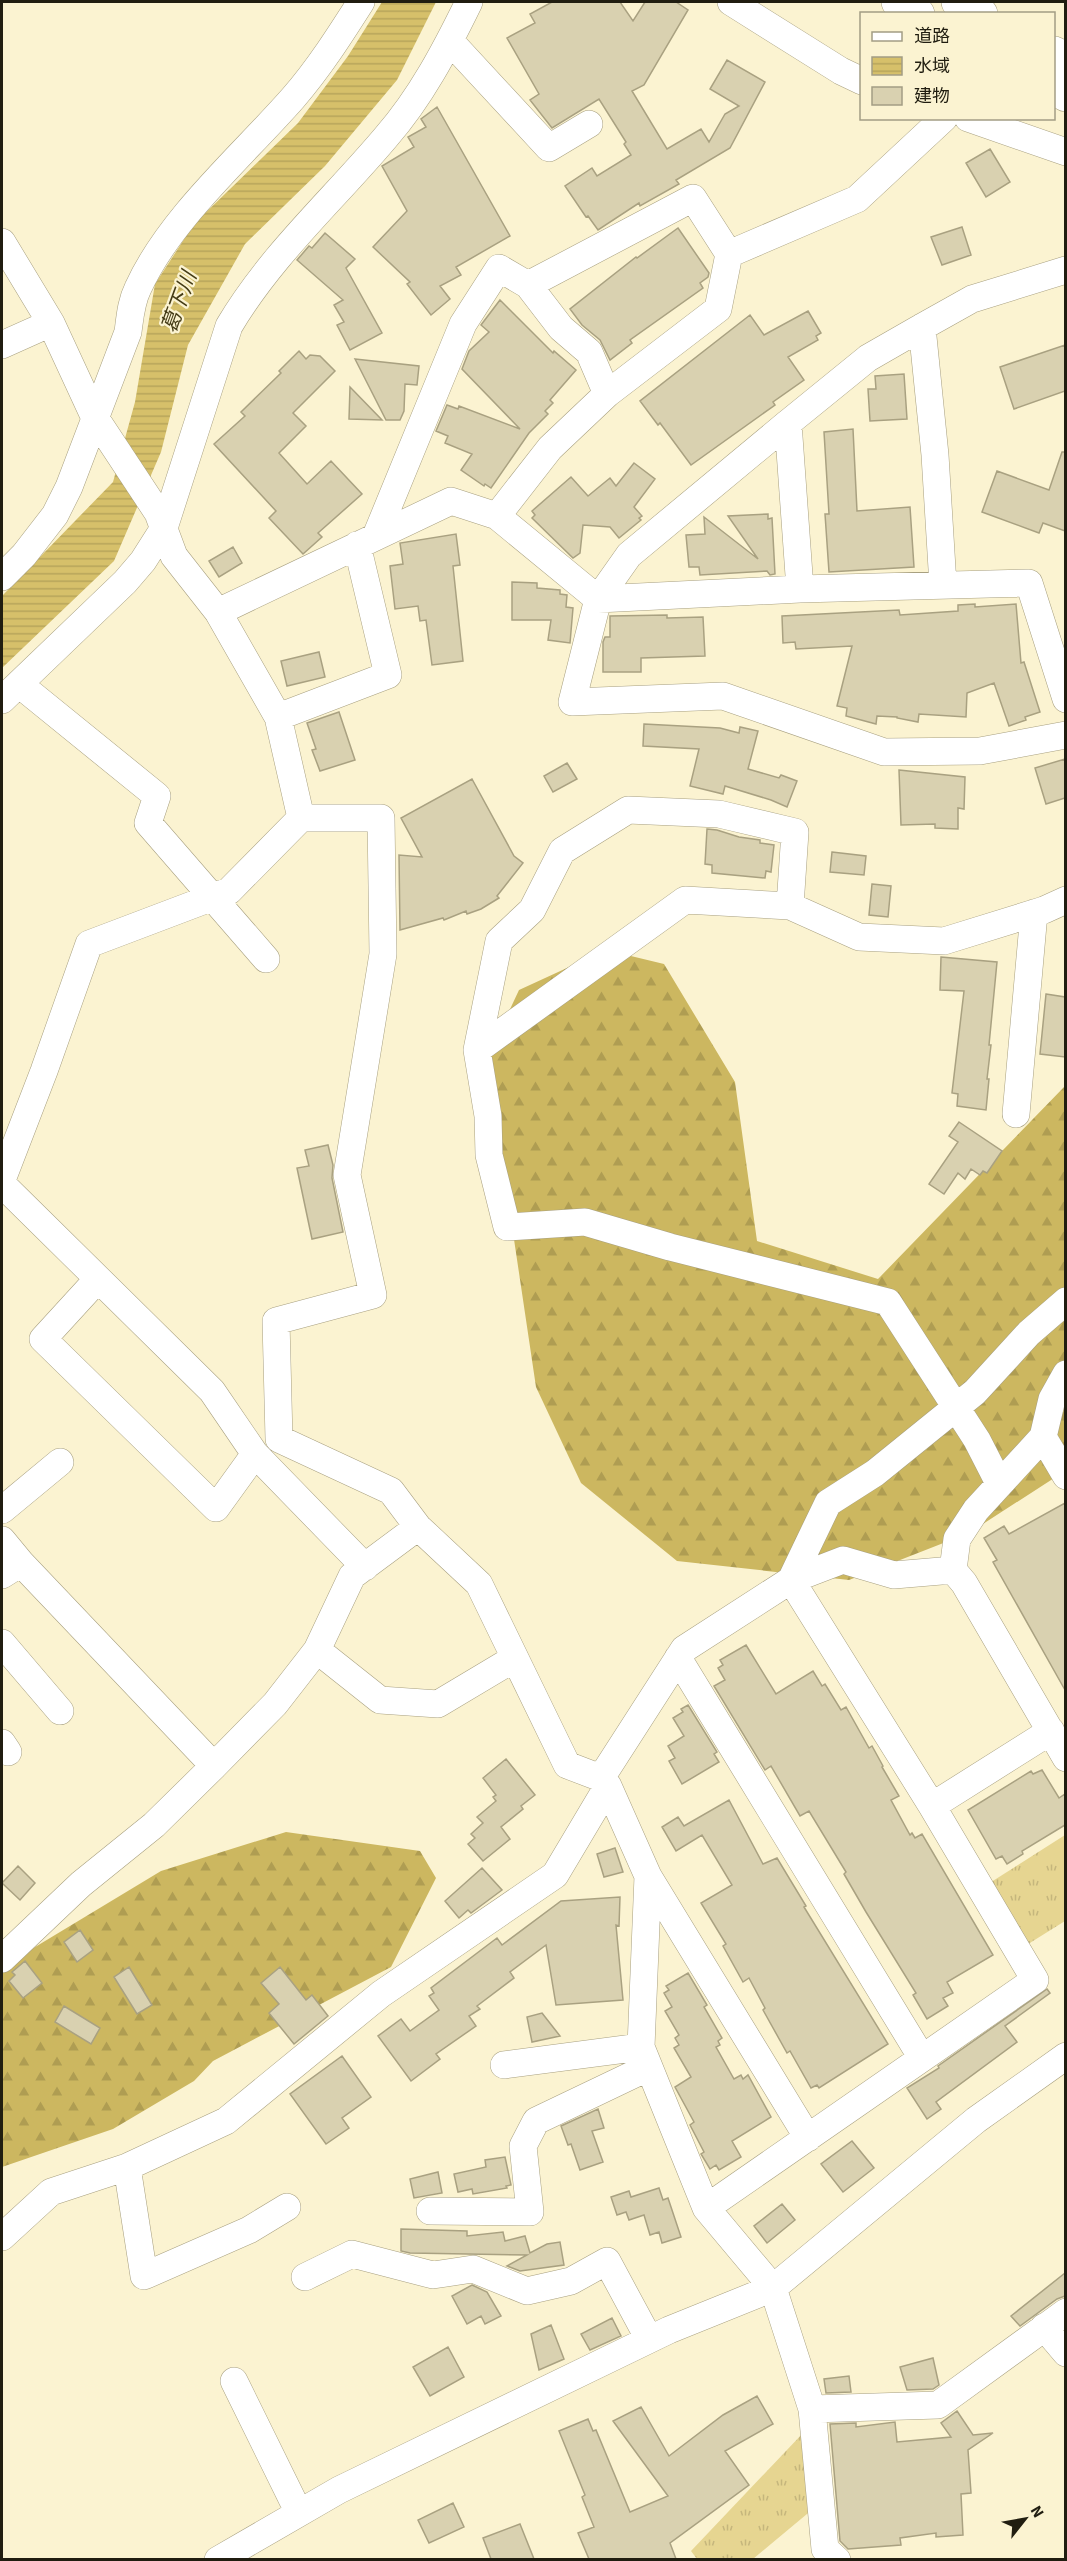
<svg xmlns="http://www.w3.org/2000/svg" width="1067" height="2561" font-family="'Source Sans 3','Noto Sans JP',sans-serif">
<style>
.grass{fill:url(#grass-tufts)}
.forest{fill:url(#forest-firs)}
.water{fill:url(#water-rules)}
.building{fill:#d9d1b0;stroke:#a9a181;stroke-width:1.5}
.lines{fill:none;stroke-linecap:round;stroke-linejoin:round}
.minor-casing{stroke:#a8a080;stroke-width:28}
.highway-casing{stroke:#a8a080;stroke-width:34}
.minor{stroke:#fff;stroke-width:27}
.highway{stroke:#fff;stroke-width:33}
.labels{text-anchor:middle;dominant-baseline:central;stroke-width:4.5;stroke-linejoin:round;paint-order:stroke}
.water-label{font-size:21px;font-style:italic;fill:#443b16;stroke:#fbf3d1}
</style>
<defs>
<pattern id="grass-tufts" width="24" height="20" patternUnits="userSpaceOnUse" patternTransform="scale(1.5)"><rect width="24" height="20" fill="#e6d591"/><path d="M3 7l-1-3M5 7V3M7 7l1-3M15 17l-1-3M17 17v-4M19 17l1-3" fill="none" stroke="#c5b67c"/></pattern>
<pattern id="forest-firs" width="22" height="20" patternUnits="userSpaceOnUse" patternTransform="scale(1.5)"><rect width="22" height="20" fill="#ccb760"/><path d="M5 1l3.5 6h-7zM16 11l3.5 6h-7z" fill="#af9d52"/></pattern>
<pattern id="water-rules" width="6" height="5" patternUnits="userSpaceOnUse" patternTransform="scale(1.5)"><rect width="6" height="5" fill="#d6c06a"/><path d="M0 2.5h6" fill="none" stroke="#b7a55b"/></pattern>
</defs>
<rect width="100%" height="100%" fill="#fbf3d1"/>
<!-- grass -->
<path class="grass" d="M1065 1835V1921L1025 1946 988 1884Z
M804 2432 813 2509 753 2559H697L691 2551Z"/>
<!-- forest -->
<path class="forest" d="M606 950 664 964 735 1082 757 1241 878 1279 1065 1086V1471L969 1533 849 1580 677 1561 581 1483 536 1387 487 1058 519 990Z
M286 1832 420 1851 436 1878 391 1967 213 2061 194 2081 113 2129 2 2167V1967L161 1871Z"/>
<!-- water -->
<path class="water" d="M382 2H436L397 80 325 166 245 244 188 345 161 452 114 561 2 668V596L113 482 135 402 155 284 194 224 298 123 348 56Z"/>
<!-- building -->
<path class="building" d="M552 2H620L633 21 645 2H676L688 10 644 85 632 91 667 149 701 129 709 142 725 114 739 106 710 89 727 60 765 82 730 148 676 180 679 184 640 206 639 203 598 230 588 216 586 217 565 186 592 168 597 176 631 155 624 144 626 142 599 99 552 128 530 100 539 94 507 38 535 23 530 14Z
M437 107 510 236 456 267 461 275 440 286 450 299 431 315 407 284 410 282 373 247 407 211 382 166 414 147 408 137 426 127 421 119Z
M990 149 1010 182 986 197 966 163Z
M962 227 971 255 942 265 931 237Z
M678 228 709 273 708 277 700 283 703 288 630 340 632 343 610 360 600 340 582 325 570 309 636 257 637 258Z
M325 233 355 259 346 268 382 333 350 350 337 325 344 322 334 305 343 300 297 260 309 246 312 248Z
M500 300 553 353 554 351 576 370 550 400 553 403 545 411 548 414 529 433 491 488 485 484 484 486 461 470 472 454 445 443 448 436 436 431 447 405 458 409 459 406 520 429 462 369 469 351 489 332 481 325Z
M808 311 821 333 816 336 818 340 788 357 804 380 773 402 775 405 691 465 660 423 658 425 640 401 750 315 764 335Z
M1065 345V391L1014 409 1000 367Z
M299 351 306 359 310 355 320 356 335 371 293 413 306 426 279 453 307 484 331 461 362 494 318 533 322 537 303 554 269 518 276 511 214 444 245 416 241 412 281 373 279 371Z
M355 359 419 366 417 385 405 384 404 411 400 420H386Z
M904 374 907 419 870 421 868 389H876L875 376Z
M350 387 382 420 349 419Z
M853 429 857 511 910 507 914 567 829 572 825 514H829L824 432Z
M1062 452H1065V531L1043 523 1039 533 982 512 997 471 1049 490Z
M634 463 655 479 634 507 642 516 639 518 641 520 619 538 610 527 583 525 580 553 573 558 532 518 535 515 532 511 571 477 588 496 610 478 616 486Z
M768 514V519L772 518 775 574 770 575 767 571 700 575 699 567H689L686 535 705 534 704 517 758 559 728 516Z
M456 534 460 565 453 566 463 661 432 665 426 620 420 621 418 606 395 609 390 566 403 564 400 543Z
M233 547 242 563 219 577 209 561Z
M512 582 537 583V588L560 590V594L567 595 566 607 573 608 570 643 548 640 551 620H512Z
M975 604V607L1016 604 1021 663 1024 662 1040 712 1025 717 1026 720 1009 726 994 683 967 693 966 717 919 714 918 722 897 718V717L877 716 876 724 846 716 847 708 837 706 852 646 796 649 795 642 783 643 782 616 899 610 900 615 958 611V605Z
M667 615V618L703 617 705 656 641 658V672H603V642L605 637H610V616Z
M319 652 325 677 287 686 281 661Z
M339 712 355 760 320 771 312 750 316 749 307 723Z
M644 724 720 728 739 733 740 727 758 731 748 769 779 778 781 775 797 781 787 807 771 800 725 786 723 794 690 786 699 749 643 746Z
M1065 759V798L1046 804 1035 768Z
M567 763 577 779 553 792 544 776Z
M899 770 965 777 964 809 958 808V829L935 828V824L901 825Z
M472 779 514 856 523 863 497 896 499 898 481 909 467 914 466 911 444 920 443 918 400 930 399 855 422 857 401 818Z
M707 829 717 830 739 837 760 840V843L774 845 771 872 766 871 765 878 712 873V865L705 864Z
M832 852 866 856 864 875 830 872Z
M872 884 891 886 888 917 869 915Z
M941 957 997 962 989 1045H991L987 1079H989L986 1110 957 1106 958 1094 952 1093 964 991 940 990Z
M1046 994 1065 997V1057L1040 1054Z
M959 1122 1002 1151 987 1173 983 1171 980 1175 971 1169 965 1179 958 1173 944 1194 929 1184 958 1142 949 1136Z
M328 1145 333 1165 332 1178 343 1232 312 1239 297 1168 309 1166 305 1150Z
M1065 1503V1690L993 1562 997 1560 984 1538 1004 1526 1009 1534Z
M746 1645 776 1694 813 1671 822 1686 825 1684 841 1710 846 1707 869 1748 872 1746 883 1766 882 1767 899 1796 891 1800 910 1835 912 1833 915 1838 922 1834 993 1955 947 1982 953 1993 943 1998 948 2006 927 2019 913 1995 916 1993 866 1912 844 1874 846 1872 809 1811 800 1816 771 1766 765 1770 714 1686 725 1680 718 1668 723 1665 720 1660Z
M688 1705 717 1752 714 1754 719 1762 682 1784 669 1761 675 1758 668 1746 684 1736 673 1718 683 1712 681 1709Z
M506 1759 535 1795 521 1806 523 1809 501 1827 510 1839 483 1861 468 1844 475 1838 471 1834 483 1823 477 1817 496 1801 493 1797 496 1795 483 1778Z
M1042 1770 1059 1798 1065 1794V1825L1022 1851 1023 1854 1007 1864 1002 1856 996 1859 968 1810 1031 1771 1033 1774Z
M729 1800 763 1864 777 1858 806 1906 804 1907 888 2044 819 2088 817 2085 811 2088 790 2051 787 2053 763 2010 765 2008 749 1978 743 1982 723 1946 726 1944 701 1903 732 1885 702 1835 676 1851 662 1827 678 1817 684 1826Z
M615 1848 623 1872 604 1877 597 1854Z
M18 1866 35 1883 20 1900 2 1883Z
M482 1868 502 1890 471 1913 468 1910 459 1918 445 1901Z
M620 1897 619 1926 616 1925 623 2000 556 2005 546 1945 510 1972 514 1978 477 2006 480 2009 469 2016 476 2026 436 2054 440 2059 411 2081 378 2036 401 2019 410 2031 439 2010 429 1996 434 1993 431 1988 497 1938 502 1945 561 1901Z
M80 1930 93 1950 77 1962 64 1942Z
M25 1961 42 1983 23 1998 9 1981 15 1975 12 1972Z
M129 1967 152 2005 137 2014 114 1977Z
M280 1967 306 2000 312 1995 328 2016 294 2044 269 2013 279 2004 261 1983Z
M688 1973 707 2005 704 2007 722 2038 718 2041 720 2045 716 2047 734 2079 741 2075 743 2079 748 2075 771 2117 732 2141 741 2157 719 2170 716 2165 710 2169 701 2154 704 2152 690 2125 694 2122 675 2087 691 2077 674 2048 679 2045 675 2038 679 2035 665 2011 672 2007 664 1993 669 1990 666 1986Z
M1047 1989 1050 1993 1005 2026 1017 2042 936 2102 941 2109 927 2119 907 2088 939 2068 938 2066Z
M64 2006 100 2028 91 2044 55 2022Z
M542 2013 560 2036 532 2042 527 2017Z
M342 2056 371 2097 342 2118 349 2128 326 2144 290 2094Z
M598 2109 604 2128 592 2131 603 2162 580 2170 571 2144 568 2145 561 2126Z
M852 2141 874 2168 843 2192 821 2164Z
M505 2157 511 2185 506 2186 507 2188 473 2194 472 2189 458 2192 454 2174 486 2167 485 2160Z
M438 2172 442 2193 414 2198 410 2179Z
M659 2188 663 2200 668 2198 681 2237 662 2243 659 2232 650 2235 644 2215 629 2220 626 2212 617 2215 611 2197 629 2191 631 2197Z
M782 2204 795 2220 767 2243 754 2226Z
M401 2229 467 2231V2236L503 2232 505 2241 525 2236 530 2253 547 2244 560 2242 564 2265 520 2271 507 2266 527 2255 410 2253 401 2251Z
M1065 2273V2296L1057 2299 1020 2326 1011 2316Z
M472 2285 487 2292 501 2316 485 2324 481 2316 467 2324 452 2296Z
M612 2318 621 2336 590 2350 581 2334Z
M551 2325 564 2359 539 2370 531 2334Z
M448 2347 464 2377 430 2396 413 2367Z
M933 2358 939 2385 933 2389 907 2390 900 2367Z
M849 2376 851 2392 826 2393 824 2379Z
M757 2396 773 2424 725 2451 749 2485 670 2543 676 2559H589L578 2533 594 2527 582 2497 585 2495 559 2431 588 2419 593 2431 596 2430 630 2512 668 2496 613 2421 641 2407 669 2456 723 2415Z
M957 2411 973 2435 993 2433 968 2450 971 2493 961 2494 963 2535 936 2537V2533L900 2538 901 2545 848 2549 840 2541 830 2424 856 2423V2427L895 2422 897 2442 951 2437 941 2423Z
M453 2503 464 2527 429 2543 418 2520Z
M520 2524 534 2559H491L483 2538Z"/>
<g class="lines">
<!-- minor casing -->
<g class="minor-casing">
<path id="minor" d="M731 2 841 71 862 81
M450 41 549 148 589 124
M968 118 1066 152
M2 242 51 323 94 416 158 513 174 556 218 612 278 717 301 818
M1066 270 972 299 922 327 868 358 788 423 800 589 1029 583 1066 699
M922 327 935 455 943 585
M2 345 51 323
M607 394 589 352 561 328 528 285 693 198 729 254
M788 423 629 555 598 599 572 702 723 696 884 752 980 751 1066 735
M376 536 463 324 499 268 528 285
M2 577 24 555 55 515 69 487 128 332C130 317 131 302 138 288 170 218 242 156 293 98 319 68 340 35 361 2
M800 589 598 599 497 516 550 448 607 394 718 309 729 254 857 199 944 118
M218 612 451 501 497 516
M19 684 157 796 148 823 266 959
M2 700 125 582 143 561 164 528 229 326C271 255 333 200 386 137 421 97 446 49 469 2
M278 717 388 675 357 545
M477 1050 499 941 532 910 562 851 628 810 719 814 795 832 790 906
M1016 1114 1034 913
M2 1180 44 1071 89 944 229 891 301 818H381L383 954 347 1175 373 1295 276 1321 279 1439 391 1491 418 1527 479 1584 567 1765 601 1778 608 1786 648 1876 641 2047 706 2208 773 2288 812 2409 825 2549 837 2560
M2 1184 212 1391 255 1454 365 1567
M97 1280 43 1339 216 1508 255 1454
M1043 1437 1066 1476
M999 1483 977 1440 888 1302 670 1247 585 1222 507 1227 489 1155 488 1116 477 1050 685 900 790 906 859 937 944 941 1044 910 1066 900
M2 1510 60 1462
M2 1540 21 1563
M953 1570 957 1539 976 1510 1043 1437 1052 1399 1066 1374
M953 1570 964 1583 1066 1758
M2 1575 21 1563 214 1766 275 1704 317 1650 352 1576 418 1527
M791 1580 828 1503 875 1473 975 1392 1029 1333 1066 1301
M2 1643 60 1711
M317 1650 380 1700 438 1704 515 1658
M678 1658 922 2058
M2 1743 8 1752
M601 1778 684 1649 791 1580 843 1560 894 1575 953 1570
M932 1806 1051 1731
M648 1876 808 2138
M2 1959 81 1884 154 1825 214 1766
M504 2065 641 2047
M127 2167 144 2276 249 2230 287 2207
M706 2208 1035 1980 932 1806 791 1580
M430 2211 530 2212 523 2146 536 2121 649 2067
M2 2237 51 2192 127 2167 226 2121 381 1994 555 1875 608 1786
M305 2277 352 2254 433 2275 473 2269 527 2291 571 2281 607 2261 649 2339
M1044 2327 1066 2353
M234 2381 299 2513
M812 2409 938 2405 1066 2312
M218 2560 339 2490 669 2330 773 2288 976 2120 1066 2056"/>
</g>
<!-- highway casing -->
<g class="highway-casing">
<path id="highway" d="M898 2 918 14
M958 2 981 14
M1054 53 1066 59
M1054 88 1066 95"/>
</g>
<!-- minor -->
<use href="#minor" class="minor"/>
<!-- highway -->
<use href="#highway" class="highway"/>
</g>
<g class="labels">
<!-- water labels -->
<g class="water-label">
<text transform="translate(179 302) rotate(-70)">葛下川</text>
</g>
</g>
<!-- border -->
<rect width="1067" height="2561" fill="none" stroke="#201d10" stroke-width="6"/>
<!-- legend -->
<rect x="860" y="12" width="195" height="108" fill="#fbf3d1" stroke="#a39d84" stroke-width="1.5"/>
<rect x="872" y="32" width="30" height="9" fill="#ffffff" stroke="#a39d84" stroke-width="1.5"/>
<text x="914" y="42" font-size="18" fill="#201d10">道路</text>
<rect x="872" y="57" width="30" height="18" fill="url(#water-rules)" stroke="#a39d84" stroke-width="1.5"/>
<text x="914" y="72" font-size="18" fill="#201d10">水域</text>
<rect x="872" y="87" width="30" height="18" fill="#d9d1b0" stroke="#a39d84" stroke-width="1.5"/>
<text x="914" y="102" font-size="18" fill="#201d10">建物</text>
<!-- north arrow -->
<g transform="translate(1025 2519) rotate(59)" stroke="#fbf3d1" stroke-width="4.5" paint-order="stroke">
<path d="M0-4.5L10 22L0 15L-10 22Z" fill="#201d10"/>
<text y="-9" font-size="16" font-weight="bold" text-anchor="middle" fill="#201d10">N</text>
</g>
</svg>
